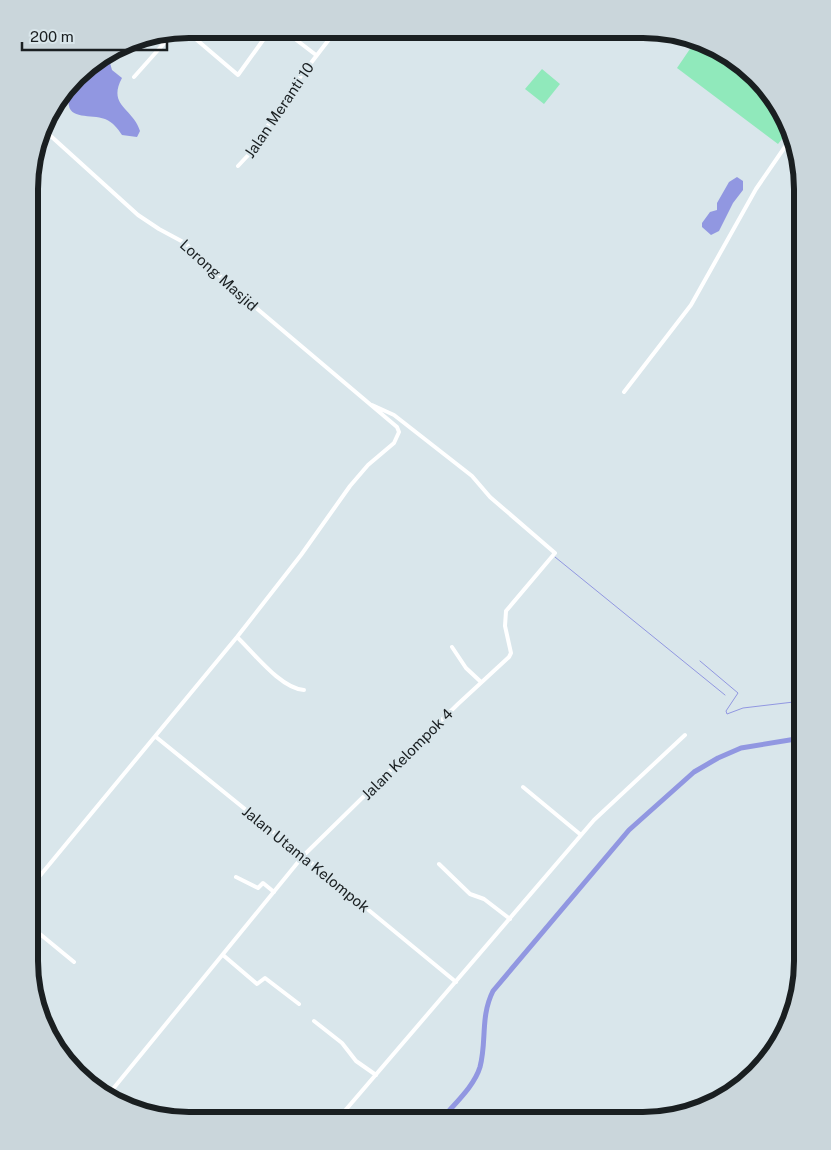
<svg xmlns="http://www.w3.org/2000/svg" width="831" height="1150" font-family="'Public Sans',sans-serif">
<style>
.green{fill:#90e9bb}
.water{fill:#9197e1}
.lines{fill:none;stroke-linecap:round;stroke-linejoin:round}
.stream{stroke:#9197e1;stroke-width:1}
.canal{stroke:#9197e1;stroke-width:5}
.street{stroke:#fff;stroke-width:4}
.labels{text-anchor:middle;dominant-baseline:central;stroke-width:4.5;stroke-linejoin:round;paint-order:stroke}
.street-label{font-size:15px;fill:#1a1f21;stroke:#d9e6eb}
.rim{fill:none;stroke:#1a1f21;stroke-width:6}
</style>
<rect width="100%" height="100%" fill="#d9e6eb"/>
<!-- green -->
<path class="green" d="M694 43 739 62 786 118 789 130 778 144 677 68Z
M542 69 560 84 544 104 525 89Z"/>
<!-- water -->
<path class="water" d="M102 60 110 63 112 70 122 78C107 106 133 108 140 131L137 137 122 135C117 128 114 123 105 119 89 113 62 122 70 93 76 70 84 70 102 60Z
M737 177 743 181V190L733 203 719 231 711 235 702 227V223L710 212 717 210V203L729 182Z"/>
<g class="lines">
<!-- stream -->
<path class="stream" d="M555 557 725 695
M700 661 738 693 726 711 727 714 743 708 802 701"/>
<!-- canal -->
<path class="canal" d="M440 1121C453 1105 474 1087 480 1067 487 1041 480 1017 493 991L629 830 694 772 718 758 741 748 802 738"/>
<!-- street -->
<path class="street" d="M184 29 238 75 271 29
M282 29 316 55
M134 77 175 31
M238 166 252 151 291 89 337 29
M624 392 691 305 756 189 791 138
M237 637C253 652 281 689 304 690
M452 647 466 668 481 682
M156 737 303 856 456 982
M523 787 581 835
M439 864 470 894 484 899 510 919
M236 877 258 888 263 883 274 892
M29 889 237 637 301 555 350 486 368 465 394 443 399 432 397 427 235 290 185 243 159 229 138 215 43 129
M29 925 74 962
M223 955 257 984 265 978 299 1004
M314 1021 342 1043 356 1061 376 1075
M83 1078 101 1092
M108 1095 303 856 458 704 509 657 511 653 505 626 506 611 555 553 490 497 472 476 394 415 372 405
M337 1120 594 820 685 735"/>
</g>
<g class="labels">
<!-- street labels -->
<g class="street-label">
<text transform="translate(279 110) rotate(-56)">Jalan Meranti 10</text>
<text transform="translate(219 275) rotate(42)">Lorong Masjid</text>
<text transform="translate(407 754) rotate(-45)">Jalan Kelompok 4</text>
<text transform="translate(306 859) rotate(39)">Jalan Utama Kelompok</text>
</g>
</g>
<!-- crop -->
<path d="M0 0H831V1150H0ZM189 38H643A151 151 0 0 1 794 189V961A151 151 0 0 1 643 1112H189A151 151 0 0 1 38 961V189A151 151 0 0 1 189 38Z" fill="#cad6db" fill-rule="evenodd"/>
<path class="rim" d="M189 38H643A151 151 0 0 1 794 189V961A151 151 0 0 1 643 1112H189A151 151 0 0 1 38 961V189A151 151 0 0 1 189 38Z"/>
<!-- scale -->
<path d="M22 42v8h145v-8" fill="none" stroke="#1a1f21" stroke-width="2.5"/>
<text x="30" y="42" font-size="15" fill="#1a1f21" stroke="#d9e6eb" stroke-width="4" paint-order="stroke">200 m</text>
</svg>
